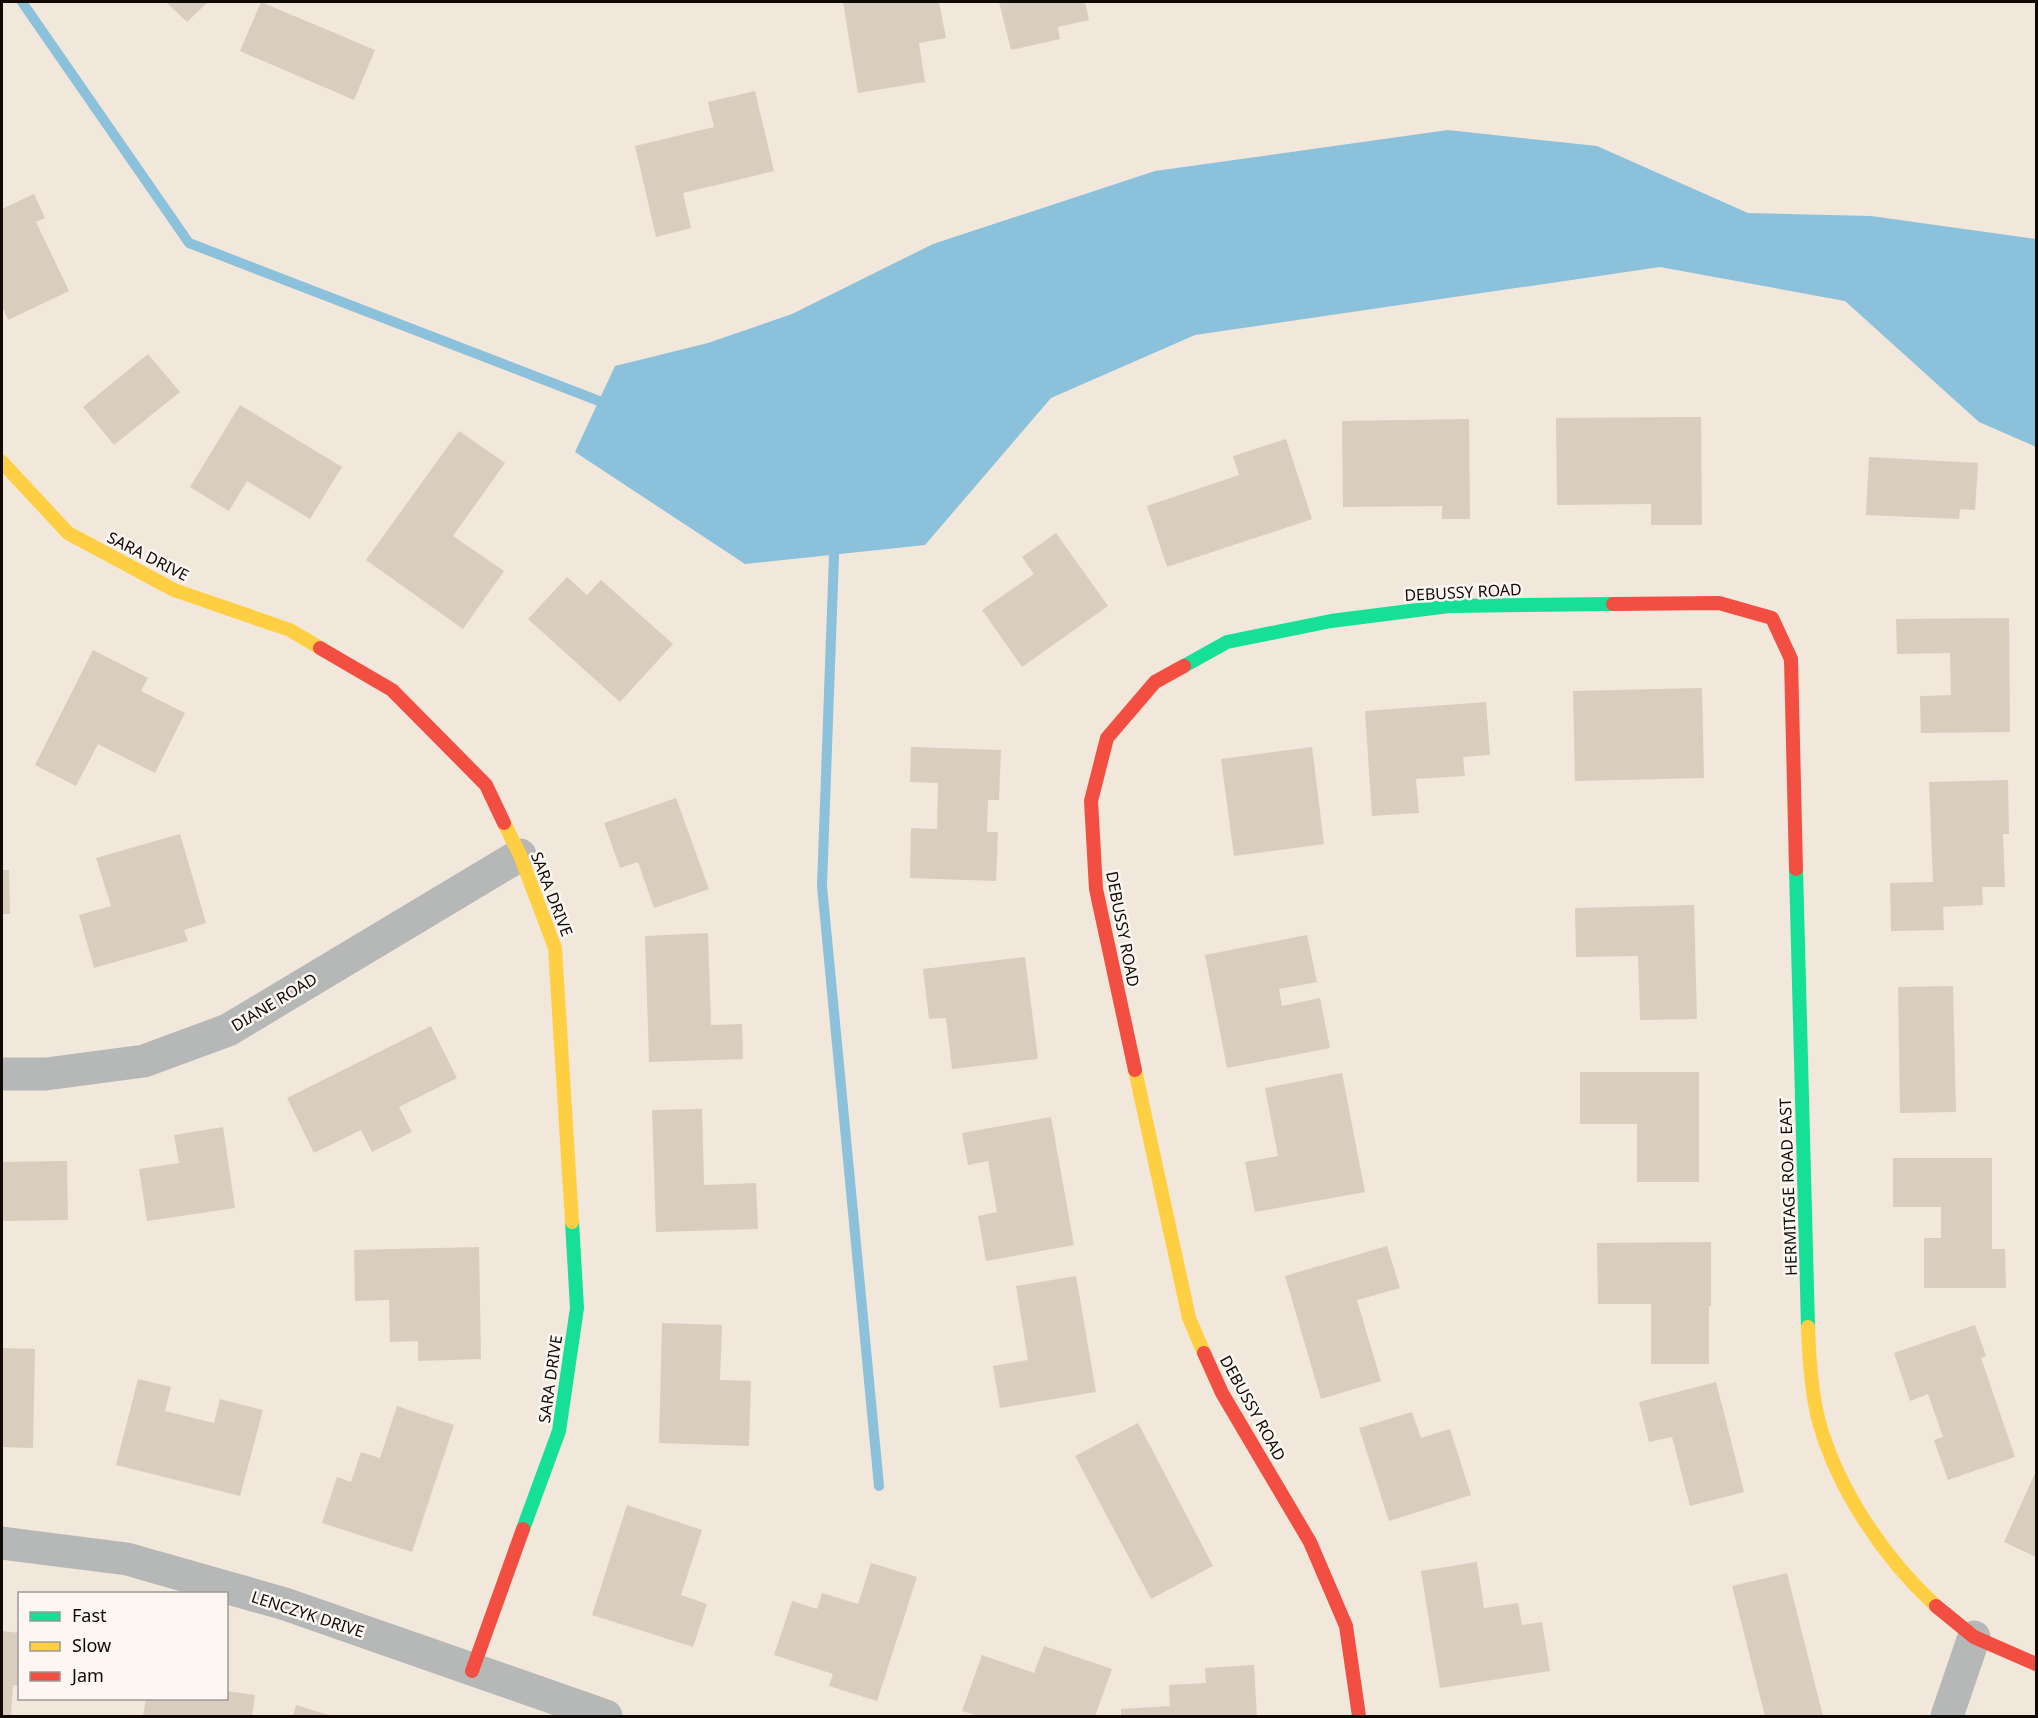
<svg xmlns="http://www.w3.org/2000/svg" width="2038" height="1718" font-family="'Noto Sans',sans-serif">
<style>
.water{fill:#8cc1dc}
.lines{fill:none;stroke-linecap:round;stroke-linejoin:round}
.stream{stroke:#8cc1dc;stroke-width:10}
.building{fill:#d9cdbe}
.street{stroke:#b6b8b8;stroke-width:33}
.fast{stroke:#16e098;stroke-width:14}
.slow{stroke:#ffcf43;stroke-width:14}
.jam{stroke:#f24e42;stroke-width:14}
.labels{text-anchor:middle;dominant-baseline:central;stroke-width:5;stroke-linejoin:round;paint-order:stroke}
.street-label{font-size:16px;fill:#110a04;stroke:#fcf7f3}
</style>
<rect width="100%" height="100%" fill="#f2e7db"/>
<!-- water -->
<path class="water" d="M1448 130 1597 146 1748 213 1871 216 2036 239V447L1979 422 1845 301 1660 267 1195 335 1051 398 925 545 745 564 575 452 615 366 708 343 792 314 933 244 1155 171Z"/>
<g class="lines">
<!-- stream -->
<path class="stream" d="M22 2 189 243 599 401
M834 555 822 886 879 1486"/>
</g>
<!-- building -->
<path class="building" d="M166 2H208L187 22Z
M261 2 375 50 354 100 240 51Z
M843 2H939L946 38 919 43 925 82 858 93Z
M999 2H1085L1089 20 1058 27 1060 39 1011 50Z
M755 91 774 171 683 193 691 228 656 237 635 146 714 127 708 102Z
M34 194 45 218 36 222 69 291 8 320 2 306V209Z
M148 354 180 392 114 445 83 407Z
M240 405 342 467 310 519 247 481 229 511 190 487Z
M1701 417 1702 525H1651V504L1557 505 1556 418Z
M1469 419 1470 519H1442V506L1343 507 1342 421Z
M459 431 505 463 453 536 504 571 463 629 366 560Z
M1286 439 1312 519 1167 567 1147 506 1239 475 1233 456Z
M1869 457 1978 463 1975 510 1960 509 1959 519 1866 515Z
M1056 533 1108 606 1022 667 982 610 1034 574 1022 557Z
M567 577 587 595 601 580 673 644 620 702 528 619Z
M2009 618 2010 732 1921 733 1920 696 1951 695 1950 653 1897 654 1896 619Z
M93 650 148 678 141 691 185 713 155 773 98 744 76 786 35 765Z
M1702 688 1704 778 1575 781 1573 691Z
M1486 702 1490 755 1463 757 1465 776 1416 779 1419 813 1372 816 1365 711Z
M911 747 1001 750 999 800H988L987 832H998L996 881 910 878 911 828 937 829 938 783 910 782Z
M1312 747 1324 844 1234 856 1221 759Z
M2008 780 2009 834H2003L2005 887H1982L1983 905 1943 907 1944 930 1891 931 1890 883 1933 882 1929 782Z
M676 798 709 889 654 908 638 862 620 868 604 823Z
M180 834 206 923 184 930 188 941 94 968 79 915 111 906 96 858Z
M2 870H9L10 914H2Z
M1694 905 1697 1019 1640 1020 1638 956 1576 957 1575 908Z
M708 933 711 1025 742 1024 743 1059 649 1062 645 936Z
M1307 935 1317 982 1279 989 1282 1006 1320 998 1330 1048 1227 1068 1205 955Z
M1025 957 1038 1059 952 1069 946 1018 929 1019 923 969Z
M1953 986 1956 1112 1900 1113 1898 987Z
M431 1026 457 1078 399 1107 412 1132 372 1152 361 1130 314 1153 287 1098Z
M1580 1072H1699V1182H1637V1124H1580Z
M1342 1073 1365 1192 1255 1212 1245 1162 1278 1156 1265 1088Z
M702 1109 704 1185 756 1183 758 1229 656 1232 652 1110Z
M1051 1117 1074 1245 986 1261 978 1216 997 1212 988 1161 968 1165 962 1133Z
M223 1127 235 1208 147 1221 139 1169 179 1163 174 1135Z
M1893 1158H1992V1249H2005L2006 1288H1924V1238H1941V1207H1893Z
M67 1161 68 1220 2 1221V1162Z
M1711 1242V1306H1709V1364H1651V1304H1598L1597 1243Z
M1387 1246 1400 1288 1357 1300 1381 1381 1321 1399 1285 1276Z
M479 1247 481 1359 418 1361V1341L390 1342 389 1300 355 1301 354 1250Z
M1076 1276 1096 1392 1000 1408 993 1366 1028 1360 1016 1286Z
M662 1323 722 1325 720 1380 751 1381 749 1446 659 1443Z
M1975 1325 1986 1356 1981 1358 2015 1457 1948 1480 1934 1440 1943 1437 1928 1394 1910 1401 1894 1353Z
M2 1348 35 1349 33 1448 2 1447Z
M138 1379 171 1387 165 1411 214 1423 220 1399 263 1410 240 1496 116 1465Z
M1716 1382 1744 1492 1690 1506 1672 1437 1649 1442 1639 1402Z
M397 1406 454 1425 412 1552 322 1523 337 1477 351 1482 361 1452 380 1458Z
M1412 1412 1421 1438 1450 1429 1471 1495 1389 1521 1359 1428Z
M1138 1423 1213 1566 1151 1599 1075 1456Z
M2036 1471V1557L2004 1542Z
M627 1505 702 1530 681 1595 707 1604 693 1647 592 1615Z
M1477 1562 1484 1608 1518 1603 1522 1625 1542 1622 1550 1671 1440 1688 1421 1571Z
M871 1563 917 1577 877 1701 829 1686 833 1674 774 1655 792 1601 817 1609 822 1593 858 1604Z
M1787 1573 1823 1716H1765L1732 1586Z
M2 1631 20 1633V1686L13 1685 11 1716H2Z
M1044 1646 1112 1669 1095 1716H978L962 1711 982 1655 1034 1673Z
M1254 1665 1257 1716H1121V1709L1170 1706 1169 1685 1206 1683 1205 1668Z
M226 1691 255 1695 252 1716H143L146 1698H226Z
M296 1705 332 1716H293Z"/>
<g class="lines">
<!-- street -->
<path class="street" d="M2 1074H46L144 1061 228 1030 520 855
M2 1543 127 1559 285 1604 606 1716
M1947 1716 1974 1637"/>
<!-- fast -->
<path class="fast" d="M1184 666 1227 642 1331 621 1449 606 1613 604
M1796 869 1808 1327
M523 1529 559 1431 577 1308 572 1222"/>
<!-- slow -->
<path class="slow" d="M2 462 68 533 174 590 290 630 320 648
M504 823 520 855 555 948 572 1222
M1135 1070 1189 1318 1204 1353
M1808 1327C1809 1358 1811 1392 1819 1422 1838 1490 1884 1558 1936 1606"/>
<!-- jam -->
<path class="jam" d="M1613 604 1719 603 1772 618 1791 659 1796 869
M320 648 392 690 486 785 504 823
M1135 1070 1096 889 1091 801 1107 738 1155 682 1184 666
M1204 1353 1222 1393 1310 1542 1346 1626 1359 1716
M1936 1606 1974 1637 2036 1664
M472 1671 523 1529"/>
</g>
<g class="labels">
<!-- street labels -->
<g class="street-label">
<text transform="translate(148 556) rotate(27)">SARA DRIVE</text>
<text transform="translate(1463 592) rotate(-3)">DEBUSSY ROAD</text>
<text transform="translate(552 894) rotate(69)">SARA DRIVE</text>
<text transform="translate(1123 929) rotate(79)">DEBUSSY ROAD</text>
<text transform="translate(274 1002) rotate(-31)">DIANE ROAD</text>
<text transform="translate(1788 1187) rotate(-92)">HERMITAGE ROAD EAST</text>
<text transform="translate(550 1379) rotate(-82)">SARA DRIVE</text>
<text transform="translate(1253 1408) rotate(61)">DEBUSSY ROAD</text>
<text transform="translate(308 1614) rotate(18)">LENCZYK DRIVE</text>
</g>
</g>
<!-- border -->
<rect width="2038" height="1718" fill="none" stroke="#110a04" stroke-width="6"/>
<!-- legend -->
<rect x="18" y="1592" width="210" height="108" fill="#fcf7f3" stroke="#9e9893" stroke-width="1.5"/>
<rect x="30" y="1612" width="30" height="9" fill="#16e098" stroke="#9e9893" stroke-width="1.5"/>
<text x="72" y="1622" font-size="18" fill="#110a04">Fast</text>
<rect x="30" y="1642" width="30" height="9" fill="#ffcf43" stroke="#9e9893" stroke-width="1.5"/>
<text x="72" y="1652" font-size="18" fill="#110a04">Slow</text>
<rect x="30" y="1672" width="30" height="9" fill="#f24e42" stroke="#9e9893" stroke-width="1.5"/>
<text x="72" y="1682" font-size="18" fill="#110a04">Jam</text>
</svg>
